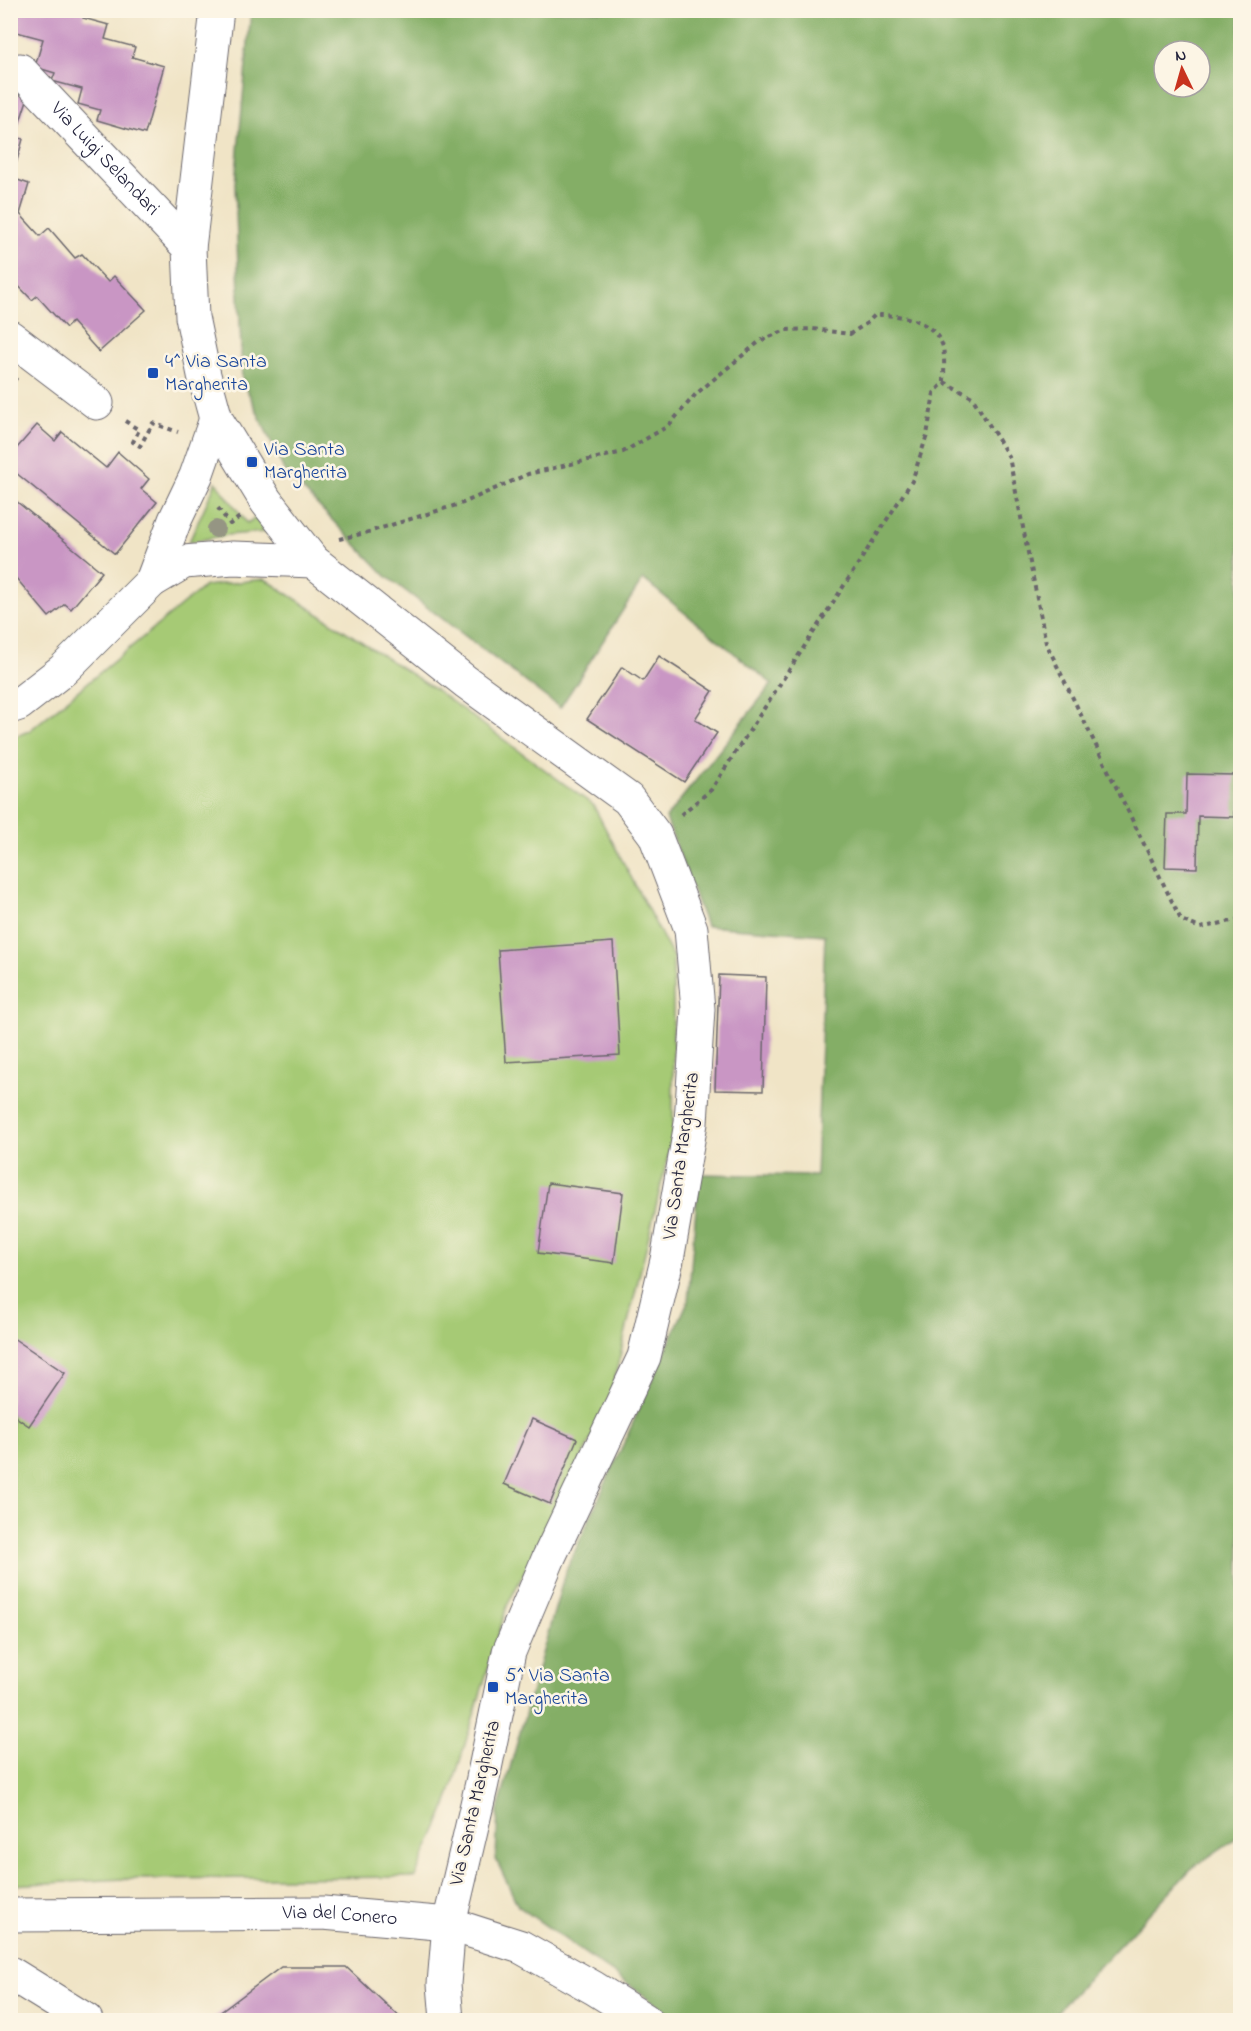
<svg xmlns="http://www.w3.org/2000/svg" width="1251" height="2031" font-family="'Indie Flower',sans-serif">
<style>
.green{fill:#a6ca74;stroke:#647658;stroke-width:1.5}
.forest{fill:#84ae66;stroke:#536850;stroke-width:1.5;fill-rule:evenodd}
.building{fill:#c996c4}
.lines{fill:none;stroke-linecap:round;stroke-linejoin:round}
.minor-casing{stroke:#6a666c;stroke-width:35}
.major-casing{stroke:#6a666c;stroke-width:35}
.path{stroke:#6a666c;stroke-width:4;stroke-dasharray:4.5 4.5;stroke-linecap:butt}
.minor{stroke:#fff;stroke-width:33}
.major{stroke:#fff;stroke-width:33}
.tree{fill:#959583}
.transit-dot{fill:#1a4fb4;stroke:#fcf5e5;stroke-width:2}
.labels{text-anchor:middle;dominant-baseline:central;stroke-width:5;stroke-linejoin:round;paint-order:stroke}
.street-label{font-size:20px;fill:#22223b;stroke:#fcf5e5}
.transit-label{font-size:20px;fill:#164399;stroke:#fcf5e5;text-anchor:start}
</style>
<rect width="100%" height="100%" fill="#fcf5e5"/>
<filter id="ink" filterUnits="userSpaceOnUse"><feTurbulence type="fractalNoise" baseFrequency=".0167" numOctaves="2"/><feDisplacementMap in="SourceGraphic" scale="12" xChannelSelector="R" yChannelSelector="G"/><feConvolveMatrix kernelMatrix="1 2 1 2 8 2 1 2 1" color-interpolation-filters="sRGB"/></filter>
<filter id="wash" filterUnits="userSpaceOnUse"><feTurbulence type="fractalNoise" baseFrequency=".008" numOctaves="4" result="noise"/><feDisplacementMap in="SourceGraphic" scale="24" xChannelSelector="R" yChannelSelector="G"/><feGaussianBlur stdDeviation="1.35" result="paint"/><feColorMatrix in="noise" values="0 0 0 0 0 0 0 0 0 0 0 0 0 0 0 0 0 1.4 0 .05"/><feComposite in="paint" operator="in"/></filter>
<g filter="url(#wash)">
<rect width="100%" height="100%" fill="#f0e4c6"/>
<!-- green -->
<path class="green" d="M216 482 247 523 255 518 265 532 227 535 189 542Z
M265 579 436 690 593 805 673 957V1135L608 1406 507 1606 446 1807 415 1877 124 1879 11 1885V738L29 731 205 586Z"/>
<!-- forest -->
<path class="forest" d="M251 11H1240V1835L1191 1869 1049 2020H679L518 1906 496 1859 498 1810 565 1573 688 1301 699 1174 816 1176 825 935 706 926 666 818 772 684 643 579 560 708 386 576 284 470 242 379 235 183ZM1164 51H1200V87H1164Z"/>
<g id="blocks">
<!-- building -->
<path class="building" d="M10 10H78L85 12 83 18 109 25 105 39 135 47 132 57 164 66 145 134 97 120 100 110 78 104 82 89 52 81 55 73 35 67 43 39 13 31 15 22 10 21Z
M10 91 28 97 15 137 23 139 12 178 29 184 20 214 40 236 49 228 75 258 82 254 108 282 114 276 146 310 99 352 72 322 66 328 37 296 32 300 10 277Z
M10 375 17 379 10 388Z
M37 425 55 441 62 432 106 468 118 452 149 479 141 489 157 502 115 554 10 468V456Z
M10 496 102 572 71 609 65 604 49 617 10 571Z
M659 656 713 691 695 719 717 733 684 782 587 719 622 667 643 681Z
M1187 774 1235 775 1234 817 1198 816 1197 868 1165 867 1167 814H1186Z
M613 942 620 1055 506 1062 498 950Z
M719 975 766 977 763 1091 715 1090Z
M548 1183 623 1193 614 1263 538 1253Z
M10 1336 65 1373 29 1426 10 1413Z
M532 1419 577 1439 550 1504 504 1484Z
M281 1967H346L403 2020H325L302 2017 298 2020H210Z"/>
</g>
</g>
<g filter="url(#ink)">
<use href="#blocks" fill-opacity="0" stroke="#6a666c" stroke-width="1.5"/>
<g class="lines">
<!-- minor casing -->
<g class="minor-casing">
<g id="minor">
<path d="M217 10 189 248 192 317 204 375 216 419 266 501 313 561 466 682 628 799 655 835 691 929 698 1009 691 1123 667 1260 644 1357 549 1557 509 1652 482 1783 449 1924 444 1984 447 2020"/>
<path id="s1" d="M20 70 189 248"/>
<path d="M10 337 97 403"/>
<path d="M152 581 175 520 196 476 216 419"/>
<path d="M10 707 19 704 63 670 152 581 184 562 233 558 313 561"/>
<path d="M10 1973 86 2020"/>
</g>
</g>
<!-- major casing -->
<g class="major-casing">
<g id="major">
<path id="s2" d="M10 1915 323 1913 449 1924 521 1947 594 1988 645 2020"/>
</g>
</g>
<!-- path -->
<path class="path" d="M944 382 972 397 1009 457 1046 643 1181 920 1200 928 1240 919
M125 421 139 430 133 442 140 446 153 423 178 432
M218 508 230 524 240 517
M339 539 365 533 463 503 528 474 623 452 668 426 696 394 760 341 786 330 813 329 850 334 867 323 875 315C900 315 930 318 942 344 945 351 944 373 944 382L934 393 927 435 912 481 711 790 679 816"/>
<!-- minor -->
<use href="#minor" class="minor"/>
<!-- major -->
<use href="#major" class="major"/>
</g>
<!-- trees -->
<circle class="tree" cx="216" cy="529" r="9"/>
</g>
<!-- markers -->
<g class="transit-dot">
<rect x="147" y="367" width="12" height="12" rx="3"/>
<rect x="246" y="456" width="12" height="12" rx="3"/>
<rect x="487" y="1681" width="12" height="12" rx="3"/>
</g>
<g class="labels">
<!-- street labels -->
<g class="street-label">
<text stroke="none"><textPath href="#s1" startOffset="123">Via Luigi Selandari</textPath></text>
<text transform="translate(682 1156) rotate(-82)">Via Santa Margherita</text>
<text transform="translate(476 1803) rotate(-77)">Via Santa Margherita</text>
<text stroke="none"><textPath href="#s2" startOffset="330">Via del Conero</textPath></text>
</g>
<!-- transit labels -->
<g class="transit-label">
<text x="165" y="362">4^ Via Santa<tspan x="165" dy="23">Margherita</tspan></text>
<text x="264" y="450">Via Santa<tspan x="264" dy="23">Margherita</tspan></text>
<text x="505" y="1676">5^ Via Santa<tspan x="505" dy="23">Margherita</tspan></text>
</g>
</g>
<!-- margin -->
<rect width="1251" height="2031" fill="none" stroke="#fcf5e5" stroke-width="36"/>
<!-- north arrow -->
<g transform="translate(1182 69) rotate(355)"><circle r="28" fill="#fcf5e5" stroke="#a5a1a1" stroke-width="1.5"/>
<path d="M0-4.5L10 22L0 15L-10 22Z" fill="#c8321e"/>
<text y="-9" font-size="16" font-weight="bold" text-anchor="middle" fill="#22223b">N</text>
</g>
</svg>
